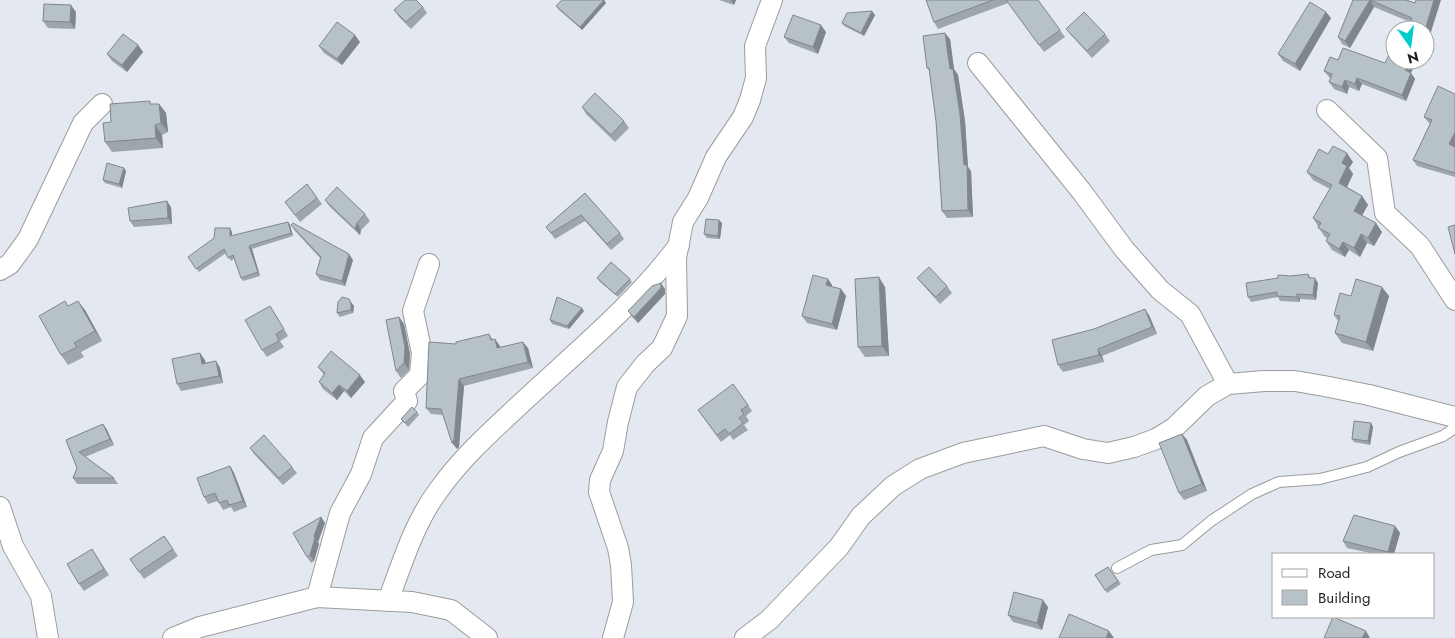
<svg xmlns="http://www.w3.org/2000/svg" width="1455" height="638" font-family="Jost,sans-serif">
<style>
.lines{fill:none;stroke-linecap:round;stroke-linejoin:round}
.lane-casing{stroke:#9c9c9c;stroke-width:12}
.street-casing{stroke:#9c9c9c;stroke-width:22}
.lane{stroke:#fff;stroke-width:10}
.street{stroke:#fff;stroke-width:20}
.wall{fill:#9da6ac}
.shaded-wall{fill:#80878c}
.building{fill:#b7c1c8;stroke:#80878c}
</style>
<rect width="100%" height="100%" fill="#e4e8f0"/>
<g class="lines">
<g class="lane-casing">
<path id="lane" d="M 1117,568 L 1151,550 L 1182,545 L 1211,521 L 1252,494 L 1279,482 L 1320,479 L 1367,467 L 1399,452 L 1443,436 L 1455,428"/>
</g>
<g class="street-casing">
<g id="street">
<path d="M 978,63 L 1082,192 L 1124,249 L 1160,290 L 1190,314 L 1228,384"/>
<path d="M 1327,110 L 1377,158 L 1385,213 L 1420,246 L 1455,300"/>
<path d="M 0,270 L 10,264 L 28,239 L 83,123 L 102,104"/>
<path d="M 0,507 L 13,546 L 41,596 L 48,638"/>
<path d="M 317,597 L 340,513 L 361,474 L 373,438 L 407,401 L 404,391 L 420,375 L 422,353 L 413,311 L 429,264"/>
<path d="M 388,601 C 402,564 414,523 438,491 C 459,461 486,436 513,411 C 570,357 632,308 679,245"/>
<path d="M 173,638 L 200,627 L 317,597 L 412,602 L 451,610 L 487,638"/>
<path d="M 613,638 L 623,602 L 621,565 L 618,548 L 599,492 L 600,480 L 613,451 L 618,422 L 627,387 L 645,364 L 662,348 L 677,316 L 676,258 L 683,222 L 698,198 L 716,157 L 743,117 L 750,100 L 756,78 L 755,46 L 772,0"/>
<path d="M 745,638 L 769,620 L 839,547 L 861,516 L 893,486 L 920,469 L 963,453 L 1044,436 L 1083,449 L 1108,453 L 1134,447 L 1156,439 L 1174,428 L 1207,396 L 1228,384 L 1264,381 L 1295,381 L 1324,386 L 1369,395 L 1455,417"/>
</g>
</g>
<use href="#lane" class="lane"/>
<use href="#street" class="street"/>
</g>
<g class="wall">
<path d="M 604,0 L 606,3 L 582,30 L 558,9 L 556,6 Z"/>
<path d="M 719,0 L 736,0 L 734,5 Z"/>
<path d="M 926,0 L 1038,0 L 1065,37 L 1044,52 L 1008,3 L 938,29 L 934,22 Z"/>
<path d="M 1353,0 L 1406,0 L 1434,40 L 1429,54 L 1425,53 L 1425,30 L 1410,22 L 1374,7 L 1350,48 L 1342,44 L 1338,37 Z"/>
<path d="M 423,7 L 427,13 L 411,29 L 399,17 L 394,10 Z"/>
<path d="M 76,12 L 75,29 L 48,28 L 43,21 Z"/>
<path d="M 875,15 L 864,36 L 844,26 L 842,23 Z"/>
<path d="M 1331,18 L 1300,71 L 1283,61 L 1278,54 Z"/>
<path d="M 1066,29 L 1105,34 L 1110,41 L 1092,58 L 1071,35 Z"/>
<path d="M 826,32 L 818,54 L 789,43 L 784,37 Z"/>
<path d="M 950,39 L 954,69 L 958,75 L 965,121 L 968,167 L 971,171 L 973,217 L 947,218 L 942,211 L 936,121 L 930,72 L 927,68 Z"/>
<path d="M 360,42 L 342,65 L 324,53 L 319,46 Z"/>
<path d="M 138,45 L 143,52 L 127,72 L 112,61 L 107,54 Z"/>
<path d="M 1338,60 L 1385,63 L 1411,73 L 1415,79 L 1406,101 L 1362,84 L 1359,91 L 1349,87 L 1347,94 L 1334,89 L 1329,82 L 1331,78 L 1329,77 L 1324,71 Z"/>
<path d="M 1455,94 L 1455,177 L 1417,166 L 1413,160 L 1430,123 L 1429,123 L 1424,117 Z"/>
<path d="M 152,104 L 159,104 L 166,113 L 168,132 L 162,135 L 163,148 L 112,152 L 105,142 L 111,122 Z"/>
<path d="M 582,107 L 624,121 L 629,128 L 615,142 L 586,114 Z"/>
<path d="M 1328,154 L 1353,162 L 1349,168 L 1353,174 L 1347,187 L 1362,196 L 1368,205 L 1362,215 L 1382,232 L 1374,246 L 1367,243 L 1360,257 L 1349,250 L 1345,257 L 1332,250 L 1326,241 L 1327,238 L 1324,236 L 1313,218 L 1330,189 L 1313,180 L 1307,172 Z"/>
<path d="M 126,171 L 122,188 L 105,183 L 103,180 Z"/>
<path d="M 307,184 L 322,204 L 300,222 L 285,202 Z"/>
<path d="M 585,193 L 620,233 L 624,239 L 611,250 L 585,221 L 555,239 L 546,227 Z"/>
<path d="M 325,200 L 365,214 L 370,221 L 361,230 L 360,235 L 330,207 Z"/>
<path d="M 171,207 L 172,224 L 134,227 L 130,221 Z"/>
<path d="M 719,220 L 722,223 L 720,239 L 707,238 L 704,234 Z"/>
<path d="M 288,222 L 290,225 L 293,236 L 252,249 L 260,276 L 243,281 L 241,278 L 234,259 L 231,261 L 226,253 L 199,272 L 188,257 L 232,232 L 232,236 Z"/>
<path d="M 291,225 L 353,260 L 345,286 L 320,280 L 316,274 L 320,258 L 295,231 Z"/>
<path d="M 1308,274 L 1311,278 L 1318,283 L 1316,300 L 1300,299 L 1300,302 L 1280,301 L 1278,297 L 1251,302 L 1248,297 L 1291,276 Z"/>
<path d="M 597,278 L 630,279 L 632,282 L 618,297 L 600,282 Z"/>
<path d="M 917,278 L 947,286 L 952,293 L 940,304 L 922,284 Z"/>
<path d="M 828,279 L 832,285 L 832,287 L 841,289 L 846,296 L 837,330 L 807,323 L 802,316 Z"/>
<path d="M 885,287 L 889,356 L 865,357 L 858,347 Z"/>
<path d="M 665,289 L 665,294 L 638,323 L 632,317 L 628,311 Z"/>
<path d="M 1351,296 L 1389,296 L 1373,351 L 1342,343 L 1335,333 L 1338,321 L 1334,315 Z"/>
<path d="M 349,299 L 354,306 L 353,313 L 340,317 L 337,313 Z"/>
<path d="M 69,306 L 85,310 L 102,341 L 81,352 L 84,357 L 68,365 L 61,355 Z"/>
<path d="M 270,306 L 288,336 L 280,341 L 284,347 L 267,357 L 262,350 Z"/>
<path d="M 584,311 L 569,329 L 552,324 L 550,320 Z"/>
<path d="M 1149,315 L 1157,334 L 1102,356 L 1104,362 L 1063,372 L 1058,365 Z"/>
<path d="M 399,317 L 404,324 L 410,354 L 409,370 L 401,378 L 396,371 Z"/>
<path d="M 489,334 L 493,340 L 495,339 L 500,347 L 528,348 L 533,368 L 464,386 L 459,447 L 457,449 L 443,415 L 431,414 L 426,408 L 456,344 Z"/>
<path d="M 205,360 L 205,363 L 216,361 L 220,368 L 223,383 L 181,391 L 177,384 Z"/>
<path d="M 318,367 L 365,382 L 351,398 L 344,391 L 337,400 L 323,389 L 319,382 L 324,375 Z"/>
<path d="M 748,405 L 752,411 L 746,416 L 749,421 L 744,425 L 748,430 L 733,440 L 730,435 L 721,442 L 698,410 Z"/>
<path d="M 417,412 L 419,415 L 408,427 L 401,419 Z"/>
<path d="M 1371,423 L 1373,427 L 1370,445 L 1354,442 L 1352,439 Z"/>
<path d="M 103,424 L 107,430 L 114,445 L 85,457 L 114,478 L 118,484 L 77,484 L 73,478 L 77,468 L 66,440 Z"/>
<path d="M 1182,434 L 1187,440 L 1207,491 L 1184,500 L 1179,493 Z"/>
<path d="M 250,448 L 292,467 L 297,473 L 283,485 L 254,454 Z"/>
<path d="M 230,466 L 234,473 L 247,507 L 234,512 L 231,507 L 223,510 L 218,501 L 208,504 L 204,497 Z"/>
<path d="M 321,517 L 325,523 L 318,542 L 319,544 L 314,561 L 311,563 L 307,557 Z"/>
<path d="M 1395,526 L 1400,533 L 1394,554 L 1375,554 L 1347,548 L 1343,541 Z"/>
<path d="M 164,536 L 178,556 L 144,579 L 130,559 Z"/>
<path d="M 92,549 L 109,575 L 84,591 L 79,584 Z"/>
<path d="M 1108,567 L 1121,584 L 1107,593 L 1095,575 Z"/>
<path d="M 1048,607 L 1042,630 L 1013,622 L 1008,615 Z"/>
</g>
<g class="shaded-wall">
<path d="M 604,0 L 606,3 L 582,30 L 580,27 Z"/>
<path d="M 731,0 L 736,0 L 734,5 Z"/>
<path d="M 1370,0 L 1374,7 L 1350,48 L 1345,41 Z"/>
<path d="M 1434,0 L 1441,0 L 1430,35 L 1434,40 L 1429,54 L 1425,48 L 1425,30 Z"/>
<path d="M 71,5 L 76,12 L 75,29 L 70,22 Z"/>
<path d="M 872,11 L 875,15 L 864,36 L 861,33 Z"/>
<path d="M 1326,12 L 1331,18 L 1300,71 L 1295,64 Z"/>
<path d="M 821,25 L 826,32 L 818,54 L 813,47 Z"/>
<path d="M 945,33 L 950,39 L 954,69 L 958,75 L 965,121 L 968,167 L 971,171 L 973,217 L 968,210 L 964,165 L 950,69 Z"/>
<path d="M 355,35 L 360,42 L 342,65 L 337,59 Z"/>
<path d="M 138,45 L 143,52 L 127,72 L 122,65 Z"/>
<path d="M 1410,60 L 1417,60 L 1411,73 L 1415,79 L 1406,101 L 1402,95 L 1405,70 Z"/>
<path d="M 1357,78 L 1362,84 L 1359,91 L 1355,84 Z"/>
<path d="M 1345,80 L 1349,87 L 1347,94 L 1342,87 Z"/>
<path d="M 159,104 L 166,113 L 168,132 L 161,123 Z"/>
<path d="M 155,125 L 162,135 L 163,148 L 156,138 Z"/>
<path d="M 1455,132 L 1455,147 L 1449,144 Z"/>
<path d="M 1347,153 L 1353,162 L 1349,168 L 1353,174 L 1345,191 L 1339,183 L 1342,163 Z"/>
<path d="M 124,168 L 126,171 L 122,188 L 119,184 Z"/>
<path d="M 1362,196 L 1368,205 L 1360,219 L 1354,211 Z"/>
<path d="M 167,201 L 171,207 L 172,224 L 168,218 Z"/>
<path d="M 719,220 L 722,223 L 720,239 L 718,236 Z"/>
<path d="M 288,222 L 290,225 L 293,236 L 291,233 Z"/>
<path d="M 357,223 L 361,230 L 360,235 L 355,229 Z"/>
<path d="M 1376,223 L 1382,232 L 1374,246 L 1368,238 Z"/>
<path d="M 230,228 L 232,232 L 232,240 L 230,236 Z"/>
<path d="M 1361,234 L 1367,243 L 1360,257 L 1354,248 Z"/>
<path d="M 1343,242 L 1349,250 L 1345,257 L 1339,249 Z"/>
<path d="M 249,246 L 252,249 L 260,276 L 258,272 Z"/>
<path d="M 349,254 L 353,260 L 345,286 L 342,281 Z"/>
<path d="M 879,277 L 885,287 L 889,356 L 882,346 Z"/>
<path d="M 1315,278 L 1318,283 L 1316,300 L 1313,295 Z"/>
<path d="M 828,279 L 832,285 L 830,292 L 826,285 Z"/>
<path d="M 661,283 L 665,289 L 665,294 L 638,323 L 634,317 Z"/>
<path d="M 1382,287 L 1389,296 L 1373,351 L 1366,342 Z"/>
<path d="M 841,289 L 846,296 L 837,330 L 832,324 Z"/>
<path d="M 1297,294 L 1300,299 L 1300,302 L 1297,297 Z"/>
<path d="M 78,301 L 85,310 L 102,341 L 95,331 Z"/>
<path d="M 351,303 L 354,306 L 353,313 L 351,310 Z"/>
<path d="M 582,308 L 584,311 L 569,329 L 567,326 Z"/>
<path d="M 1145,309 L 1149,315 L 1157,334 L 1152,327 Z"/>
<path d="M 399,317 L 404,324 L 410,354 L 409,370 L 404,363 Z"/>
<path d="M 495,339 L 500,346 L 502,355 L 497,348 Z"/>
<path d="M 523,342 L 528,348 L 533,368 L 528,362 Z"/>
<path d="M 1098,349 L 1102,356 L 1104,362 L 1099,355 Z"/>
<path d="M 200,353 L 205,360 L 207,370 L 202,364 Z"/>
<path d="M 216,361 L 220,368 L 223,383 L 219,376 Z"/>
<path d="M 360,375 L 365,382 L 351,398 L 347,391 Z"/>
<path d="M 459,379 L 464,386 L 459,447 L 457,449 L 452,443 Z"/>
<path d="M 339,385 L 344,391 L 337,400 L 332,393 Z"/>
<path d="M 1371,423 L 1373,427 L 1370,445 L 1368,441 Z"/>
<path d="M 103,424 L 107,430 L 114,445 L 110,439 Z"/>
<path d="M 1182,434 L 1187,440 L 1207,491 L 1202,484 Z"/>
<path d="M 230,466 L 234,473 L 247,507 L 243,501 Z"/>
<path d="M 321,517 L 325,523 L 318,542 L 314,536 Z"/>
<path d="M 1395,526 L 1400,533 L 1394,554 L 1390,554 L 1388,552 Z"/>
<path d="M 315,538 L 319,544 L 314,561 L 310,555 Z"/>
<path d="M 1043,600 L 1048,607 L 1042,630 L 1037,623 Z"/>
<path d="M 1109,631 L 1114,638 L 1106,638 Z"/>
<path d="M 1366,631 L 1370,638 L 1362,638 Z"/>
</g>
<g class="building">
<path d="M 405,0 L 416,0 L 423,7 L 406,22 L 394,10 Z"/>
<path d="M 562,0 L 604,0 L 580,27 L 556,6 Z"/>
<path d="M 926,0 L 993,0 L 934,22 Z"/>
<path d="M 1006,0 L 1038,0 L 1060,30 L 1039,45 Z"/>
<path d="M 1353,0 L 1406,0 L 1415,3 L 1416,0 L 1434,0 L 1425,30 L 1408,30 L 1412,18 L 1370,0 L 1345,41 L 1338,37 Z"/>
<path d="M 1310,2 L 1326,12 L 1295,64 L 1278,54 Z"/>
<path d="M 44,4 L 71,5 L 70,22 L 43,21 Z"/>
<path d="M 872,11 L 861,33 L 842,23 L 847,13 Z"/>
<path d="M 1084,12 L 1105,34 L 1087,51 L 1066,29 Z"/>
<path d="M 793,15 L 821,25 L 813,47 L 784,37 Z"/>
<path d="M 337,22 L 355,35 L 337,59 L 319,46 Z"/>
<path d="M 945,33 L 950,69 L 953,69 L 960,114 L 964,165 L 967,165 L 968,210 L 942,211 L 936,121 L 929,68 L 927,68 L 923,36 Z"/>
<path d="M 1425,33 L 1429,34 L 1425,48 Z"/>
<path d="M 123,34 L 138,45 L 122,65 L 107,54 Z"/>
<path d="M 1395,42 L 1395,60 L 1410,60 L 1405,70 L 1411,73 L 1402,95 L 1357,78 L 1355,84 L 1345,80 L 1342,87 L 1329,82 L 1332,74 L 1324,71 L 1330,57 L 1338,60 L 1343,48 L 1385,63 Z"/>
<path d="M 1438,86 L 1455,94 L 1455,132 L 1449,144 L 1455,147 L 1455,173 L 1413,160 L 1432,120 L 1424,117 Z"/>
<path d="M 595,93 L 624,121 L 611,135 L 582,107 Z"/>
<path d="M 150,101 L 150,104 L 159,104 L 161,123 L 155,125 L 156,138 L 105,142 L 103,123 L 111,122 L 110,104 Z"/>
<path d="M 1333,146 L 1347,153 L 1342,163 L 1347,166 L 1339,183 L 1362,196 L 1354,211 L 1376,223 L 1368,238 L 1361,234 L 1354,248 L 1343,242 L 1339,249 L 1326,241 L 1330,234 L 1318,228 L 1321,223 L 1313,218 L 1332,185 L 1307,172 L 1319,149 L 1328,154 Z"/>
<path d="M 107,163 L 124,168 L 119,184 L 103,180 Z"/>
<path d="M 307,184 L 317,198 L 295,215 L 285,202 Z"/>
<path d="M 337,187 L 365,214 L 357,223 L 355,229 L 325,200 Z"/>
<path d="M 585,193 L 620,233 L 607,244 L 581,215 L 551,233 L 546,227 Z"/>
<path d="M 167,201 L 168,218 L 130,221 L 128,208 Z"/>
<path d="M 706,219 L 719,220 L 718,236 L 704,234 Z"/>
<path d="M 288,222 L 291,233 L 249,246 L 258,272 L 241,278 L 233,255 L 228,258 L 224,249 L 196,269 L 188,257 L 214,238 L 215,228 L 230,228 L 230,236 Z"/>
<path d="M 293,223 L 349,254 L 342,281 L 316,274 L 321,257 L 291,225 Z"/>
<path d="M 1455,225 L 1455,254 L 1448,227 Z"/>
<path d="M 611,262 L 630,279 L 615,294 L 597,278 Z"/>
<path d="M 929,267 L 947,286 L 936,297 L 917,278 Z"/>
<path d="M 1308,274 L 1309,278 L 1315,278 L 1313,295 L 1297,294 L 1297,297 L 1277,296 L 1277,292 L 1248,297 L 1246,283 L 1278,278 L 1278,275 L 1291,276 Z"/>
<path d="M 813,275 L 828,279 L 826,285 L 841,289 L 832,324 L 802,316 Z"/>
<path d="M 879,277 L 882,346 L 858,347 L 855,279 Z"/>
<path d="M 1356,279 L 1382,287 L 1366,342 L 1335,333 L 1340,316 L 1334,315 L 1340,293 L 1351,296 Z"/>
<path d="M 661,283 L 661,288 L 634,317 L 628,311 L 652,286 Z"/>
<path d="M 342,297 L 349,299 L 351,303 L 351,310 L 337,313 L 338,302 Z"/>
<path d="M 557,297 L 582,308 L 567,326 L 550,320 Z"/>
<path d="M 65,301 L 68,306 L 78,301 L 95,331 L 74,343 L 77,347 L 61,355 L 39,316 Z"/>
<path d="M 270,306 L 284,329 L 276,334 L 279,341 L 262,350 L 245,320 Z"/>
<path d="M 1145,309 L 1152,327 L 1098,349 L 1099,355 L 1058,365 L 1052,340 L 1094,329 Z"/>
<path d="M 399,317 L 405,347 L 404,363 L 396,371 L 386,320 Z"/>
<path d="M 489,334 L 491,340 L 495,339 L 497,348 L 523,342 L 528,362 L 459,379 L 454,440 L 452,443 L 441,409 L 426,408 L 429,342 L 456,344 L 456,342 Z"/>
<path d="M 331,351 L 360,375 L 347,391 L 339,385 L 332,393 L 319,382 L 325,373 L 318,367 Z"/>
<path d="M 200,353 L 202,364 L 216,361 L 219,376 L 177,384 L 172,359 Z"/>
<path d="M 733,384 L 748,405 L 741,410 L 744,414 L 739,418 L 743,423 L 729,434 L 725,429 L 717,435 L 698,410 Z"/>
<path d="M 412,407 L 417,412 L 405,423 L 401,419 Z"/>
<path d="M 1354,421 L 1371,423 L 1368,441 L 1352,439 Z"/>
<path d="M 103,424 L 110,439 L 79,452 L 114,478 L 73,478 L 77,468 L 66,440 Z"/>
<path d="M 1182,434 L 1202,484 L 1179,493 L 1159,443 Z"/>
<path d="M 264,435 L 292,467 L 279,478 L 250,448 Z"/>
<path d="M 230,466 L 243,501 L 229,505 L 227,500 L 219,503 L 215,493 L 204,497 L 197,478 Z"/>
<path d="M 1354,515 L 1395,526 L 1388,552 L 1343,541 Z"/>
<path d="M 321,517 L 314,536 L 315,538 L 310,555 L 307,557 L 293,533 Z"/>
<path d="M 164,536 L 173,549 L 139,572 L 130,559 Z"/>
<path d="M 92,549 L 104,569 L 79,584 L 67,564 Z"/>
<path d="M 1108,567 L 1118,581 L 1105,590 L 1095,575 Z"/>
<path d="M 1014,592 L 1043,600 L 1037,623 L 1008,615 Z"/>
<path d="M 1069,614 L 1109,631 L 1106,638 L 1059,638 Z"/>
<path d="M 1333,617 L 1366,631 L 1362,638 L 1324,638 Z"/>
</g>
<rect x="1272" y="553" width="162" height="65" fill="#ffffff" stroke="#a5a5a5"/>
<rect x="1282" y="569" width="25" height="8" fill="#ffffff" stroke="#a5a5a5"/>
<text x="1318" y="578" font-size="15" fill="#1f1f1f">Road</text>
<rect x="1282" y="590" width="25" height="15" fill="#b7c1c8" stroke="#a5a5a5"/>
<text x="1318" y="603" font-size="15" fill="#1f1f1f">Building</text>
<g transform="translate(1410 45) rotate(166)"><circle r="24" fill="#ffffff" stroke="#a5a5a5"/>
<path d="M0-4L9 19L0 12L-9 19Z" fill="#00cdcc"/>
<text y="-8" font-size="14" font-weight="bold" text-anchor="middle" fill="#1f1f1f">N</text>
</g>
</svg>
